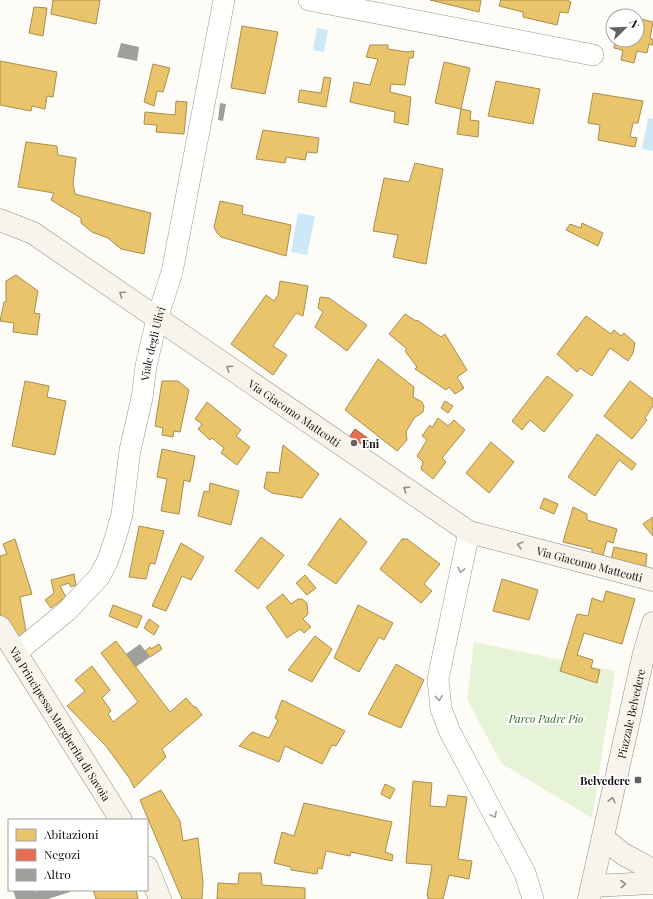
<svg xmlns="http://www.w3.org/2000/svg" width="653" height="899" font-family="'Playfair Display',serif">
<style>
.green{fill:#e7f3d7}
.water{fill:#cde8f7}
.homes{fill:#e9c46a;stroke:#a88e4f}
.shops{fill:#e76f51;stroke:#a7533e}
.building{fill:#a19f9c}
.lines{fill:none;stroke-linecap:round;stroke-linejoin:round}
.street-casing{stroke:#979795;stroke-width:22}
.secondary-casing{stroke:#8e8d8b;stroke-width:23}
.street{stroke:#fffffe;stroke-width:21}
.secondary{stroke:#f6f4eb;stroke-width:22}
.oneway{stroke:#8f8e89}
.oneway2{stroke:#a0a09f}
.poi-dot{fill:#646362;stroke:#fff;stroke-width:1.5}
.labels{text-anchor:middle;dominant-baseline:central;stroke-width:4;stroke-linejoin:round;paint-order:stroke}
.street-label{font-size:11px;fill:#111;stroke:#fff}
.poi-label{font-size:11px;font-weight:bold;fill:#111;stroke:#fff;text-anchor:start}
.park-label{font-size:11px;font-style:italic;fill:#2f6b1f;stroke:#fff}
</style>
<rect width="100%" height="100%" fill="#fdfcf7"/>
<path class="green" d="M 474,642 L 615,671 L 592,818 L 501,763 L 467,699 Z"/>
<g class="water">
<path d="M 317,28 L 328,30 L 324,52 L 313,50 Z"/>
<path d="M 648,118 L 653,119 L 653,151 L 642,149 Z"/>
<path d="M 298,213 L 315,216 L 307,255 L 291,252 Z"/>
</g>
<g class="homes">
<path d="M 53,0 L 100,0 L 96,24 L 51,14 Z"/>
<path d="M 430,0 L 481,0 L 479,12 Z"/>
<path d="M 501,0 L 567,0 L 571,2 L 568,13 L 560,12 L 557,25 L 523,17 L 523,12 L 499,6 Z"/>
<path d="M 34,7 L 47,8 L 43,36 L 29,33 Z"/>
<path d="M 637,18 L 653,22 L 650,39 L 653,39 L 653,45 L 649,44 L 647,53 L 637,51 L 634,63 L 621,60 L 623,50 L 614,48 L 615,40 L 637,40 Z"/>
<path d="M 242,26 L 278,32 L 265,94 L 231,88 Z"/>
<path d="M 370,45 L 388,45 L 388,49 L 407,52 L 414,51 L 413,58 L 409,58 L 405,85 L 391,84 L 390,92 L 411,97 L 408,125 L 394,122 L 395,112 L 350,102 L 354,82 L 370,85 L 378,59 L 366,57 Z"/>
<path d="M 0,61 L 57,72 L 53,97 L 47,96 L 45,109 L 32,106 L 31,111 L 0,105 Z"/>
<path d="M 444,62 L 470,68 L 461,109 L 435,103 Z"/>
<path d="M 153,64 L 170,68 L 163,92 L 157,91 L 154,106 L 144,102 Z"/>
<path d="M 324,77 L 331,78 L 326,107 L 298,102 L 300,90 L 321,93 Z"/>
<path d="M 496,81 L 540,89 L 533,124 L 488,116 Z"/>
<path d="M 593,93 L 643,101 L 638,123 L 633,123 L 630,137 L 637,138 L 635,147 L 598,140 L 600,125 L 588,123 Z"/>
<path d="M 176,101 L 187,102 L 184,134 L 156,132 L 157,125 L 144,124 L 145,112 L 175,115 Z"/>
<path d="M 461,109 L 471,111 L 470,120 L 479,121 L 478,137 L 457,134 Z"/>
<path d="M 263,130 L 319,138 L 317,153 L 307,152 L 305,160 L 286,157 L 285,163 L 256,159 Z"/>
<path d="M 26,142 L 57,146 L 58,155 L 76,158 L 73,184 L 75,194 L 151,213 L 144,254 L 121,249 L 108,238 L 92,232 L 81,223 L 81,218 L 51,200 L 54,193 L 18,187 Z"/>
<path d="M 415,163 L 443,169 L 426,264 L 393,257 L 398,235 L 373,231 L 384,178 L 409,182 Z"/>
<path d="M 220,201 L 243,206 L 242,214 L 291,225 L 286,256 L 221,237 L 217,233 L 214,227 Z"/>
<path d="M 582,223 L 603,233 L 598,246 L 566,230 L 570,224 L 581,228 Z"/>
<path d="M 16,275 L 38,291 L 34,313 L 40,314 L 37,335 L 13,332 L 14,323 L 0,321 L 4,302 L 6,302 L 6,281 Z"/>
<path d="M 280,281 L 308,286 L 303,316 L 296,313 L 273,346 L 287,355 L 273,375 L 231,344 L 266,295 L 274,301 L 278,295 Z"/>
<path d="M 320,297 L 329,298 L 367,325 L 347,351 L 315,327 L 323,312 L 318,308 Z"/>
<path d="M 405,314 L 416,321 L 417,320 L 441,337 L 445,334 L 467,370 L 457,377 L 464,388 L 455,394 L 449,387 L 446,390 L 415,369 L 417,367 L 405,351 L 407,349 L 389,334 Z"/>
<path d="M 586,316 L 611,334 L 614,330 L 621,336 L 624,333 L 635,343 L 633,353 L 628,361 L 610,348 L 592,376 L 580,368 L 577,372 L 557,354 Z"/>
<path d="M 378,359 L 414,387 L 413,397 L 422,402 L 424,407 L 423,412 L 414,418 L 406,432 L 407,440 L 397,451 L 345,410 Z"/>
<path d="M 547,376 L 573,395 L 544,432 L 530,420 L 522,430 L 512,421 Z"/>
<path d="M 25,381 L 49,386 L 47,397 L 66,401 L 55,455 L 12,446 Z"/>
<path d="M 162,381 L 178,381 L 189,390 L 180,432 L 174,431 L 173,437 L 162,435 L 163,428 L 155,426 Z"/>
<path d="M 630,381 L 653,399 L 653,406 L 645,418 L 647,420 L 632,439 L 604,416 Z"/>
<path d="M 445,401 L 453,406 L 448,413 L 441,408 Z"/>
<path d="M 207,402 L 241,430 L 236,436 L 250,447 L 237,465 L 221,453 L 224,448 L 212,438 L 210,440 L 198,429 L 202,424 L 195,419 Z"/>
<path d="M 438,418 L 448,426 L 454,420 L 465,430 L 442,458 L 446,462 L 433,479 L 421,469 L 423,462 L 417,456 L 427,440 L 422,436 L 430,425 L 432,428 Z"/>
<path d="M 597,434 L 636,464 L 632,470 L 619,460 L 595,496 L 568,477 Z"/>
<path d="M 491,442 L 514,462 L 489,493 L 466,473 Z"/>
<path d="M 283,445 L 319,474 L 302,498 L 272,493 L 264,488 L 267,472 L 279,473 Z"/>
<path d="M 162,449 L 195,456 L 190,482 L 184,480 L 179,514 L 161,511 L 167,479 L 157,477 Z"/>
<path d="M 210,483 L 239,491 L 231,525 L 198,516 L 204,491 L 209,492 Z"/>
<path d="M 544,498 L 558,504 L 554,514 L 540,508 Z"/>
<path d="M 573,507 L 587,514 L 587,520 L 617,529 L 613,543 L 607,541 L 603,555 L 592,553 L 592,549 L 563,542 Z"/>
<path d="M 653,517 L 653,536 L 643,524 Z"/>
<path d="M 340,518 L 367,542 L 336,584 L 308,565 Z"/>
<path d="M 139,526 L 164,531 L 155,564 L 150,563 L 146,579 L 129,577 Z"/>
<path d="M 261,537 L 284,555 L 258,589 L 235,571 Z"/>
<path d="M 15,539 L 32,594 L 20,597 L 26,632 L 14,640 L 0,616 L 0,556 L 7,554 L 3,544 Z"/>
<path d="M 402,539 L 407,539 L 440,564 L 424,584 L 432,591 L 421,603 L 380,569 Z"/>
<path d="M 181,543 L 204,557 L 191,580 L 182,576 L 166,611 L 152,606 Z"/>
<path d="M 614,547 L 647,554 L 645,573 L 610,564 Z"/>
<path d="M 74,574 L 76,585 L 71,587 L 69,583 L 60,586 L 66,597 L 51,608 L 45,600 L 54,593 L 51,580 Z"/>
<path d="M 305,575 L 316,588 L 307,595 L 296,583 Z"/>
<path d="M 502,579 L 538,590 L 529,620 L 493,611 Z"/>
<path d="M 606,591 L 635,599 L 622,644 L 584,633 L 577,655 L 593,660 L 591,668 L 600,670 L 597,683 L 560,671 L 577,614 L 588,616 L 592,598 L 603,602 Z"/>
<path d="M 283,594 L 291,604 L 298,599 L 302,599 L 307,603 L 308,614 L 303,619 L 311,627 L 304,633 L 300,629 L 287,638 L 266,607 Z"/>
<path d="M 113,605 L 142,616 L 137,628 L 109,616 Z"/>
<path d="M 358,605 L 393,623 L 384,640 L 379,637 L 359,672 L 334,658 Z"/>
<path d="M 149,619 L 159,626 L 154,635 L 144,628 Z"/>
<path d="M 315,636 L 332,649 L 312,682 L 288,670 Z"/>
<path d="M 116,641 L 170,712 L 186,698 L 194,707 L 196,707 L 202,715 L 162,749 L 166,757 L 134,788 L 130,779 L 106,746 L 67,706 L 85,691 L 75,680 L 92,666 L 110,690 L 102,698 L 111,711 L 108,714 L 113,722 L 138,702 L 101,653 Z"/>
<path d="M 159,644 L 162,649 L 150,657 L 145,651 L 150,647 L 151,649 Z"/>
<path d="M 396,664 L 424,680 L 401,728 L 368,714 Z"/>
<path d="M 282,700 L 345,731 L 336,746 L 332,745 L 322,764 L 285,746 L 279,762 L 239,746 L 252,732 L 269,738 L 278,720 L 275,718 Z"/>
<path d="M 413,781 L 432,783 L 430,806 L 446,807 L 448,795 L 467,797 L 458,859 L 472,861 L 469,879 L 449,875 L 443,899 L 428,899 L 428,896 L 427,896 L 432,865 L 406,863 Z"/>
<path d="M 385,784 L 395,789 L 390,799 L 381,794 Z"/>
<path d="M 161,790 L 180,821 L 183,841 L 198,838 L 203,882 L 202,899 L 182,899 L 140,800 Z"/>
<path d="M 304,803 L 392,822 L 385,852 L 393,855 L 392,861 L 351,852 L 350,856 L 326,851 L 322,869 L 318,868 L 317,874 L 291,870 L 291,867 L 274,863 L 282,832 L 294,836 Z"/>
<path d="M 239,873 L 261,873 L 262,885 L 305,888 L 305,899 L 217,899 L 218,883 L 238,884 Z"/>
<path d="M 93,890 L 136,890 L 138,899 L 96,899 Z"/>
</g>
<path class="shops" d="M 355,429 L 373,442 L 362,455 L 345,443 Z"/>
<g class="building">
<path d="M 121,43 L 139,47 L 137,61 L 117,57 Z"/>
<path d="M 220,103 L 226,104 L 223,121 L 218,120 Z"/>
<path d="M 140,644 L 150,657 L 136,667 L 126,654 Z"/>
<path d="M 13,890 L 34,890 L 35,892 L 40,890 L 70,890 L 70,892 L 48,899 L 16,899 Z"/>
</g>
<g class="lines">
<g class="street-casing">
<g id="street">
<path d="M 309,0 L 593,55"/>
<path d="M 469,532 L 438,679 L 441,709 L 450,732 L 525,873 L 533,899"/>
<path id="s1" d="M 17,652 L 67,611 L 99,577 L 108,560 L 116,536 L 122,514 L 130,450 L 142,398 L 146,366 L 157,319 L 172,272 L 224,0"/>
</g>
</g>
<g class="secondary-casing">
<g id="secondary">
<path id="s2" d="M 0,220 L 33,233 L 469,532 L 653,580"/>
<path id="s3" d="M 0,627 L 121,820"/>
<path d="M 603,838 L 623,854 L 653,870"/>
<path d="M 147,867 L 160,899"/>
<path d="M 592,886 L 653,883"/>
<path id="s4" d="M 589,899 L 644,653 L 653,623"/>
</g>
</g>
<use href="#street" class="street"/>
<use href="#secondary" class="secondary"/>
</g>
<defs><path id="oneway-chevron" d="M-2-3.5L2.5 0L-2 3.5" fill="none" stroke-width="1.6" stroke-linecap="round" stroke-linejoin="round"/></defs>
<g class="oneway">
<use href="#oneway-chevron" transform="translate(122 294) rotate(-145)"/>
<use href="#oneway-chevron" transform="translate(229 368) rotate(-146)"/>
<use href="#oneway-chevron" transform="translate(406 489) rotate(-146)"/>
<use href="#oneway-chevron" transform="translate(520 545) rotate(-165)"/>
<use href="#oneway-chevron" transform="translate(612 800) rotate(-77)"/>
<use href="#oneway-chevron" transform="translate(623 884) rotate(-4)"/>
</g>
<g class="oneway2">
<use href="#oneway-chevron" transform="translate(461 570) rotate(102)"/>
<use href="#oneway-chevron" transform="translate(439 698) rotate(84)"/>
<use href="#oneway-chevron" transform="translate(494 815) rotate(62)"/>
</g>
<g class="poi-dot">
<circle cx="354" cy="443" r="4"/>
<rect x="634" y="776" width="8" height="8" rx="2"/>
</g>
<g class="labels">
<g class="street-label">
<text stroke="none"><textPath href="#s1" startOffset="352">Viale degli Ulivi</textPath></text>
<text stroke="none"><textPath href="#s2" startOffset="353">Via Giacomo Matteotti</textPath></text>
<text stroke="none"><textPath href="#s2" startOffset="689">Via Giacomo Matteotti</textPath></text>
<text stroke="none"><textPath href="#s4" startOffset="190">Piazzale Belvedere</textPath></text>
<text stroke="none"><textPath href="#s3" startOffset="114">Via Principessa Margherita di Savoia</textPath></text>
</g>
<g class="poi-label">
<text x="362" y="443">Eni</text>
<text x="630" y="780" text-anchor="end">Belvedere</text>
</g>
<g class="park-label">
<text x="546" y="718">Parco Padre Pio</text>
</g>
</g>
<rect x="8" y="819" width="140" height="72" fill="#ffffff" stroke="#a0a0a0"/>
<rect x="16" y="829" width="20" height="12" fill="#e9c46a" stroke="#a0a0a0"/>
<text x="44" y="839" font-size="12" fill="#111111">Abitazioni</text>
<rect x="16" y="849" width="20" height="12" fill="#e76f51" stroke="#a0a0a0"/>
<text x="44" y="859" font-size="12" fill="#111111">Negozi</text>
<rect x="16" y="869" width="20" height="12" fill="#a19f9c" stroke="#a0a0a0"/>
<text x="44" y="879" font-size="12" fill="#111111">Altro</text>
<g transform="translate(625 28) rotate(67)"><circle r="19" fill="#ffffff" stroke="#a0a0a0"/>
<path d="M0-3L7 15L0 10L-7 15Z" fill="#646362"/>
<text y="-6" font-size="11" font-weight="bold" text-anchor="middle" fill="#111111">N</text>
</g>
</svg>
